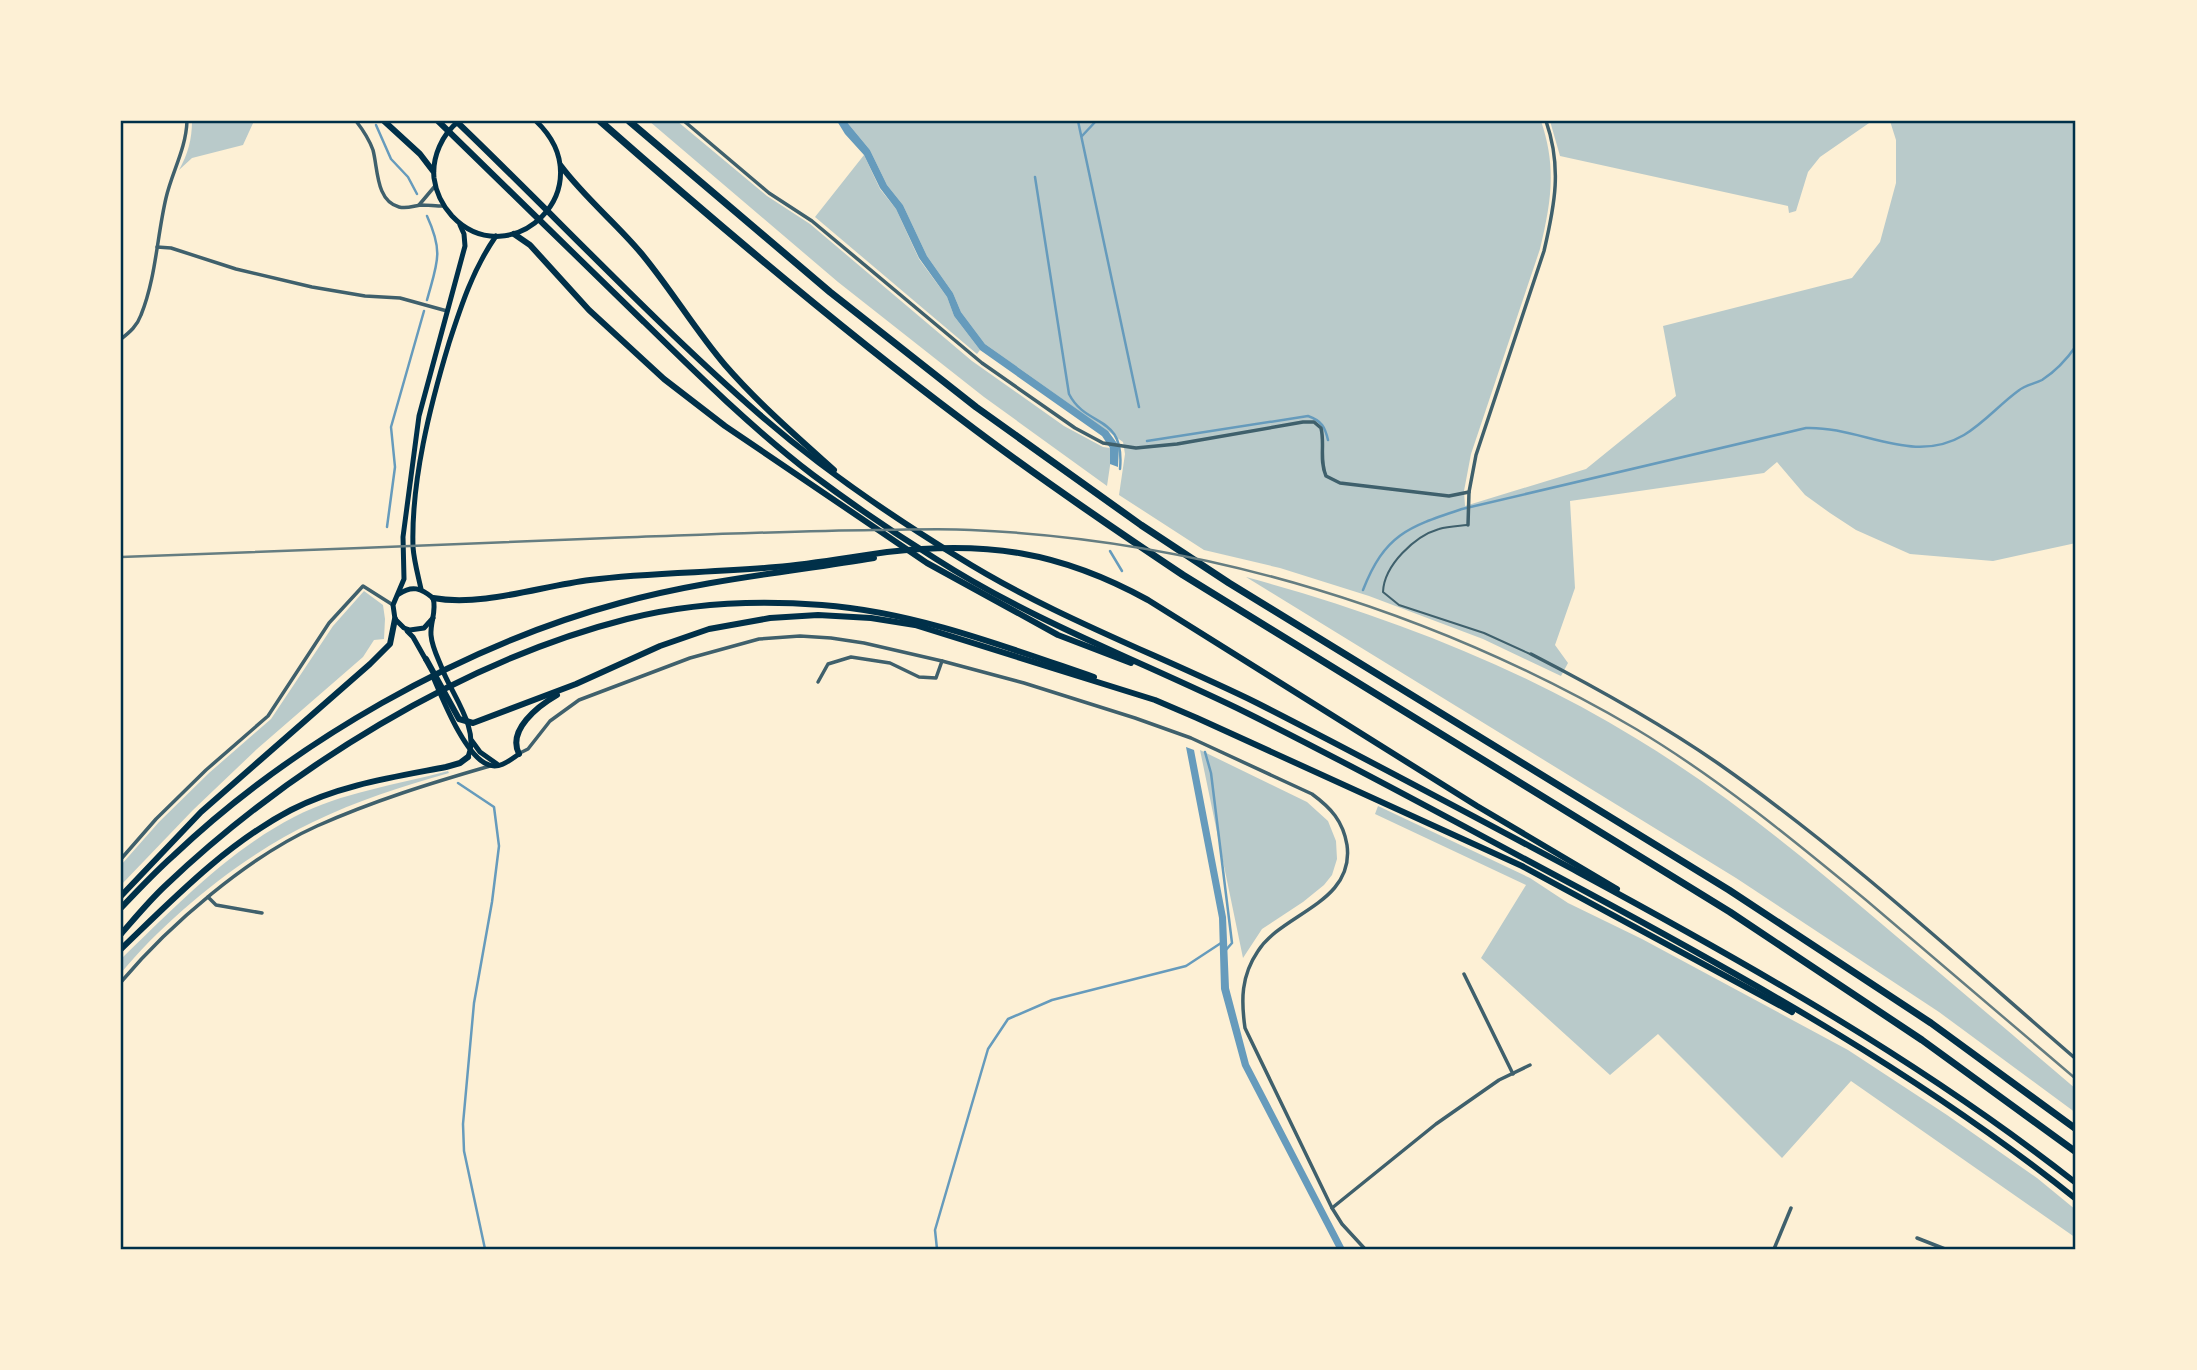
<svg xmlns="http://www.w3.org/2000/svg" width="2197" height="1370" font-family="'Fira Sans Condensed',sans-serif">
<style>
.green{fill:#b9caca}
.water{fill:#669bbc}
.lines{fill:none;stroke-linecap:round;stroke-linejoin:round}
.stream{stroke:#669bbc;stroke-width:2.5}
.service{stroke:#3f606c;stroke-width:2}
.minor{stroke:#3f606c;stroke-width:3.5}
.secondary{stroke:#003049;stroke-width:5}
.trunk{stroke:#003049;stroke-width:6}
.motorway{stroke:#003049;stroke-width:7}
.rail{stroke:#657d81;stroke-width:2.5}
.neatline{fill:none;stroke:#003049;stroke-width:2.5}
</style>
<rect width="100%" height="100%" fill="#fdf0d5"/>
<g class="green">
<path d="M 192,121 L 254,121 L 243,145 L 192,158 L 179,170 C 188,154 192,139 192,121 Z"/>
<path d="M 649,121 L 677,121 L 767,196 L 810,224 L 972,361 L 1064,426 L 1103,447 L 1110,448 L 1111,459 L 1107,486 L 984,397 L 838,282 Z"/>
<path d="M 846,121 L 1541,121 C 1557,168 1551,202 1540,249 L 1471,454 L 1464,491 L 1465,506 L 1586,469 L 1676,396 L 1663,326 L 1852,278 L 1880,242 L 1896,183 L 1896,140 L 1890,121 L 2076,121 L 2076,543 L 1993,561 L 1910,554 L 1856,530 L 1830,513 L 1805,495 L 1777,462 L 1764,473 L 1570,501 L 1575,588 L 1555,645 L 1568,663 L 1561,676 L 1483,639 L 1369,596 L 1280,568 L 1204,550 L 1119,495 L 1125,454 L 1123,442 L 985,344 L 961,312 L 953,293 L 927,256 L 903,205 L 887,185 L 870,150 Z"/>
<path d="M 1550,121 L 1872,121 L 1820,157 L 1808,172 L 1796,211 L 1789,213 L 1788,206 L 1560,156 Z"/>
<path d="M 864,155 L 880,189 L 896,209 L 919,259 L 947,297 L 954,316 L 980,350 L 977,354 L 815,217 Z"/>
<path d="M 1246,577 C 1383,614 1516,665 1637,739 C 1721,790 1796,851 1870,914 C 1939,972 2008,1031 2076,1089 L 2076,1113 L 1939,1012 L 1736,878 Z"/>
<path d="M 364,591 L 383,605 L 385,619 L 384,639 L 374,640 L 363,657 L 257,749 L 193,810 L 121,885 L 121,865 L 159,822 L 209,773 L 271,719 L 333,626 Z"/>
<path d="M 1200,750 L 1307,802 L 1328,821 L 1336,841 L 1337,859 L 1332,875 L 1324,885 L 1303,902 L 1262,929 L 1243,958 Z"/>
<path d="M 448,771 L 449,773 C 403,786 356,801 313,822 C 245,854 169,915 121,973 L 121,959 C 174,908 228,851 294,817 C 342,792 397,785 448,771 Z"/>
<path d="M 1378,806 L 1530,878 L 1568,903 L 1642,939 L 1848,1050 L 1947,1115 L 2037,1178 L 2076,1210 L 2076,1238 L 1851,1081 L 1782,1158 L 1658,1034 L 1610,1075 L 1481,958 L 1526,885 L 1375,814 Z"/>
</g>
<g class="water">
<path d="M 837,121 L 846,121 L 870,150 L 887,185 L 903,205 L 927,256 L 953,293 L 961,312 L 985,344 L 1108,431 L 1119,446 L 1118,467 L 1110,464 L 1110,448 L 1102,436 L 980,350 L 954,316 L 947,297 L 919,258 L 896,209 L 880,188 L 864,155 L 845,134 Z"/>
<path d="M 1186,747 L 1194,750 L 1226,917 L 1229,988 L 1249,1064 L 1345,1249 L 1337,1249 L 1242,1066 L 1221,989 L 1219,918 Z"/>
</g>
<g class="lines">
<g class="stream">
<path d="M 1078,121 L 1139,407"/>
<path d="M 376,125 L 391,159 L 408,177 L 417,194"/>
<path d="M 1082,136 L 1096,121"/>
<path d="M 1035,177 L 1069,394 C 1087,429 1125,413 1120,469"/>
<path d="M 427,216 C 444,253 437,263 427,300"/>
<path d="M 1147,441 L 1308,416 C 1322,421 1325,427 1328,440"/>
<path d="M 387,527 L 395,467 L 391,427 L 424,311"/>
<path d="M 1110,551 L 1122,571"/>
<path d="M 1363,590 C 1385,534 1408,527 1462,509 L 1806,428 C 1861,426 1912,466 1964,435 C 1984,423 1999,405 2018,391 C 2025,385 2034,384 2042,380 C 2056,371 2067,359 2076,346"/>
<path d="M 1205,752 L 1211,773 L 1232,943 L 1225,951"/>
<path d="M 458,783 L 494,807 L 499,846 L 492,902 L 474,1003 L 463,1124 L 464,1151 L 485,1249"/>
<path d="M 937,1249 L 935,1230 L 988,1049 L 1008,1019 L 1052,1000 L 1186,966 L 1221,943"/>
</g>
<path class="service" d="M 1467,525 C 1458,526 1448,526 1439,529 C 1415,536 1384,565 1383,592 L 1399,605 L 1484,633 L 1530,654"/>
<g class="minor">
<path d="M 356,121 C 363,130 369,139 373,150 C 378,169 376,201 399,207 C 407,209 413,206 421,205 C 428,205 436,206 443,206"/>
<path d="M 684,121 L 769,193 L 812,221 L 982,363 L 1075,428 L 1103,443 L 1136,448 L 1177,444 L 1303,422 L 1314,422 L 1321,428 C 1325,444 1319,460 1326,476 L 1340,483 L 1449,496 L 1469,492"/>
<path d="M 419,205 L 435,186"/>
<path d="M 157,247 L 171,248 L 236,269 L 312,287 L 365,296 L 400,298 L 447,311"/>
<path d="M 121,339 C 130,332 137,326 141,315 C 156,278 157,236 166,198 C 172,172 186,149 187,121"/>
<path d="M 1468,525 L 1469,492 L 1476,455 L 1544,251 C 1555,204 1562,167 1546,121"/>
<path d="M 1531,654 C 1595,687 1660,723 1719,764 C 1846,853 1959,958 2076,1059"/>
<path d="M 818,682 L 828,664 L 851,657 L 890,663 L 919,677 L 936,678 L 942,661"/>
<path d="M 520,753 L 528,749 L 550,721 L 579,700 L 690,658 L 759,639 L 800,636 L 831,638 L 864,643 L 942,661 L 1024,683 L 1135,718 L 1191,738 L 1312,794 C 1331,808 1343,821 1347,845 C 1355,903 1282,913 1258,951 C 1241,976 1241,1000 1245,1028 L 1332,1208 L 1342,1224 L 1365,1249"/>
<path d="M 121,859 L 156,819 L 206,770 L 268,716 L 329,623 L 363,586 L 393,605"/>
<path d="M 208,897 L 216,905 L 262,913"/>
<path d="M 1464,974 L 1513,1074"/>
<path d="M 121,982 C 170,924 248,857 317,826 C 373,801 431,783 490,766"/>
<path d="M 1332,1208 L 1436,1124 L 1499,1080 L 1530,1065"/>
<path d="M 1917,1238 L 1945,1249"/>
<path d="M 1774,1249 L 1791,1208"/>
</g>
<g class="secondary">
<path d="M 459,121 C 442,134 432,157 434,178 C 436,193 442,205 452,216 C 510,277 606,188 536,121"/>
<path d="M 421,589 C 418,575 414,561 413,547 C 411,481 430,406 449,343 C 461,306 473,269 496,236"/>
<path d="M 399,594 C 412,585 421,588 433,598 C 437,611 430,622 431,635 C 432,648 439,660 443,671 C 453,696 480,730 468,757"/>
<path d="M 433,618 L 424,628 L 410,630 L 404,628 L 395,619 L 393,605 L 404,579 L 403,537 L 419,416 L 465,246 L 464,234 L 460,225"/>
<path d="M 407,631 L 413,637 L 426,660"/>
<path d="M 434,679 C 443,700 466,758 489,765 C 500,769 510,760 519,754"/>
<path d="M 472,741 L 480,752 L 497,764"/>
</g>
<g class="trunk">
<path d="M 384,121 L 420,154 L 433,171"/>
<path d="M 438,121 C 507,188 575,255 644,322 C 698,375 753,429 813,475 C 853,505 894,533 936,559 C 1034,622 1143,662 1247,713 C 1360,769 1470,830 1581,889 C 1752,981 1924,1077 2076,1199"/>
<path d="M 456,121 C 557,218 654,322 759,414 C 821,468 888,514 958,557 C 1052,616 1157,654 1257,703 C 1365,758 1471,815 1578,872 C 1750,965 1922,1062 2076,1183"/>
<path d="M 561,166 C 585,198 616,223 641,253 C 671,289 695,330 725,365 C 758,403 796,436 834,470"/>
<path d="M 514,234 L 530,245 L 589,310 L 664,379 L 725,426 L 927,563 L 1058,635 L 1131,663"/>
<path d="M 433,598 C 482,607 541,586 590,580 C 652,572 714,573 776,567 C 813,564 850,557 887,552 C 987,541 1059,551 1148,600 L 1477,806 L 1617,889"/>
<path d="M 426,659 L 459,719 L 473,723 L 576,684 L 660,646 L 709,629 L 770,618 L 818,615 L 871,618 L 915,625 L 1155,700 L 1197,718 L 1522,866 L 1792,1012"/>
<path d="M 519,754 C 507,730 538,706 557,695"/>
<path d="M 121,896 L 201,812 L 370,664 L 390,644 L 395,619"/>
<path d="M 121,908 C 138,890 155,872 173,856 C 292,743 461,646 620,603 C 703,580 790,572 874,558"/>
<path d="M 121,934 C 135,918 149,901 165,886 C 288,769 461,661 627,619 C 689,603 758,600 822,605 C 915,612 1006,647 1094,677"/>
<path d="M 121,949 C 173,899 226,844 291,810 C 339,785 394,777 446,767 L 460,763 L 468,757"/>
</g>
<g class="motorway">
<path d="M 600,121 C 717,224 836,325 961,419 C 1033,474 1108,525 1183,575 L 1730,912 L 1922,1040 L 2076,1152"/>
<path d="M 629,121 L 830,292 L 976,407 L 1141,525 L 1229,583 L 1729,890 L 1931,1023 L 2076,1129"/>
</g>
<path class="rail" d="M 121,557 C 284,551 446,545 609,538 C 698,535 786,531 875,530 C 907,530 939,528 971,530 C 1204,540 1434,611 1636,729 C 1718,778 1792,839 1866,900 C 1936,959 2006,1019 2076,1079"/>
</g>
<rect width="2197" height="1370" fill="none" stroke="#fdf0d5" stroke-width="245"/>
<rect x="122" y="122" width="1952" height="1126" class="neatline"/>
</svg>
